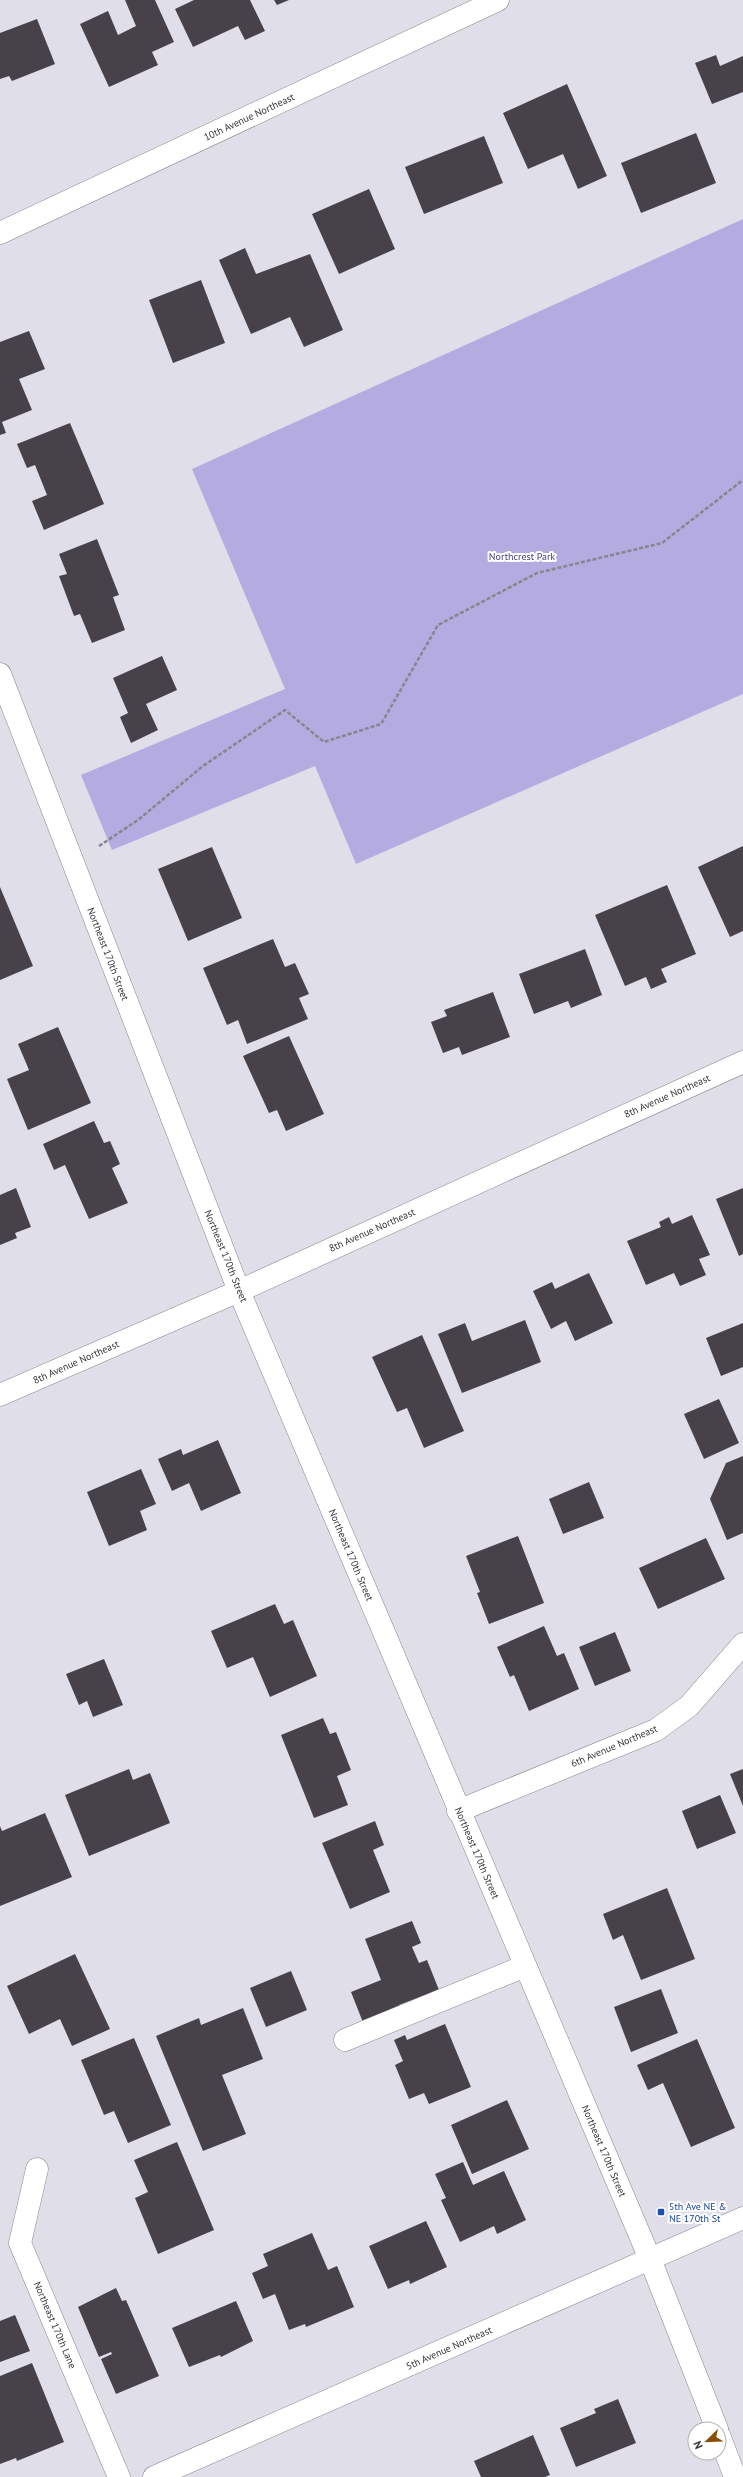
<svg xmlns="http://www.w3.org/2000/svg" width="743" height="2477" font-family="'PT Sans',sans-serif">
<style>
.green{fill:#b4abe1}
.building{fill:#47424a}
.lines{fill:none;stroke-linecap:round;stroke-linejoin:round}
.minor-casing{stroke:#87858f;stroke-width:23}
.path{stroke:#87868d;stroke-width:2.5;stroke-dasharray:4 2;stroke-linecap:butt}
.minor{stroke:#fff;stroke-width:22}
.transit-dot{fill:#1a4fb4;stroke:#fff;stroke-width:1.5}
.labels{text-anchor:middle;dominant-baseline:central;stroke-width:4;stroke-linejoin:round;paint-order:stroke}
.street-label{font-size:10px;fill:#363539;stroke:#fff}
.park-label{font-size:10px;fill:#49397b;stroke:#fff}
.transit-label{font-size:10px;fill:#164399;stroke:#fff;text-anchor:start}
</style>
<rect width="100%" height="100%" fill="#e0dfe9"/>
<path class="green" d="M 743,219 L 743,694 L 356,864 L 315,766 L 112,850 L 81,775 L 285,689 L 192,469 Z"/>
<g class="building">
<path d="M 125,0 L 155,0 L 174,42 L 152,52 L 158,65 L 109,87 L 80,24 L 108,11 L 118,35 L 136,26 Z"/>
<path d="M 194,0 L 250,0 L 265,31 L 245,40 L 238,26 L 193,47 L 175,9 Z"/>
<path d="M 274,0 L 289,0 L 277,5 Z"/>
<path d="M 37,19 L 55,64 L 12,81 L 9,76 L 0,79 L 0,33 Z"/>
<path d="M 716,55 L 720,66 L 743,56 L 743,92 L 712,104 L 695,63 Z"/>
<path d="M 567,84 L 607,176 L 578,189 L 563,154 L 528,169 L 503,113 Z"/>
<path d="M 696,133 L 716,183 L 641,213 L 621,163 Z"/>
<path d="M 484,136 L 503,183 L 424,214 L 405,167 Z"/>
<path d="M 369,189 L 395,249 L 339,274 L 312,214 Z"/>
<path d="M 245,248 L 256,274 L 310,254 L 343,330 L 304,347 L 290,317 L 251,334 L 219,260 Z"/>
<path d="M 201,280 L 225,343 L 173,363 L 149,300 Z"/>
<path d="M 29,331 L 45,369 L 19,379 L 32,410 L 2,422 L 6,433 L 0,435 L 0,342 Z"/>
<path d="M 70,423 L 104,504 L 44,530 L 32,501 L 47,495 L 35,465 L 27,468 L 17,444 Z"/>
<path d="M 97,539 L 119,595 L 113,597 L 125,630 L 92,643 L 80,614 L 74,616 L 59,576 L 67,574 L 59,554 Z"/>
<path d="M 162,656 L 177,690 L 146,704 L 158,730 L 131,743 L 120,717 L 128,713 L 113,678 Z"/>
<path d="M 743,846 L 743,931 L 730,937 L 698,867 Z"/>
<path d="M 212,847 L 242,918 L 188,941 L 158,869 Z"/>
<path d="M 667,885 L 696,954 L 661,969 L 667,982 L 651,989 L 646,977 L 625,986 L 595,915 Z"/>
<path d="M 0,887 L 33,966 L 0,980 Z"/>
<path d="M 273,939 L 285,967 L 295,963 L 309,994 L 299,998 L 308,1019 L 247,1044 L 238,1020 L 227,1025 L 203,968 Z"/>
<path d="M 585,949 L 602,995 L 571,1008 L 568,1001 L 534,1014 L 519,974 Z"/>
<path d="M 493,992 L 510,1037 L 462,1055 L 459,1047 L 443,1053 L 431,1022 L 447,1016 L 444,1010 Z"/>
<path d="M 58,1027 L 91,1103 L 28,1130 L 7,1079 L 29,1070 L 18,1044 Z"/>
<path d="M 289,1036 L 324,1114 L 286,1131 L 277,1110 L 269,1113 L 243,1056 Z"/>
<path d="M 94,1121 L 104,1143 L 110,1141 L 120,1164 L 112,1168 L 128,1203 L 89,1219 L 65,1165 L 54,1170 L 43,1144 Z"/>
<path d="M 16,1188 L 31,1227 L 15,1233 L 17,1238 L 0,1245 L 0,1195 Z"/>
<path d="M 743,1188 L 743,1254 L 739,1256 L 716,1199 Z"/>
<path d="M 692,1215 L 710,1255 L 699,1259 L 706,1275 L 680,1286 L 674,1273 L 646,1285 L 627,1241 L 661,1227 L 659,1222 L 669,1217 L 672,1224 Z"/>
<path d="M 589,1273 L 613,1323 L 575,1341 L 566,1321 L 551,1329 L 533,1291 L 552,1282 L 555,1289 Z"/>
<path d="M 525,1320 L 541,1362 L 462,1393 L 438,1334 L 465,1323 L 472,1341 Z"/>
<path d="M 743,1323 L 743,1367 L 721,1376 L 706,1338 Z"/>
<path d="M 422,1335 L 464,1431 L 424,1448 L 407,1408 L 397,1412 L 372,1357 Z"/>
<path d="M 719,1399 L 739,1443 L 704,1459 L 684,1414 Z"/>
<path d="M 218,1440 L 241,1493 L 201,1511 L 189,1483 L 172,1491 L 158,1459 L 181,1449 L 183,1455 Z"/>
<path d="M 743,1456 L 743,1533 L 727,1540 L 710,1499 L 726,1463 Z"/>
<path d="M 141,1469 L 156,1504 L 140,1511 L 147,1530 L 109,1546 L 87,1492 Z"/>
<path d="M 589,1482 L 604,1518 L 563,1534 L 549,1499 Z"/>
<path d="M 518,1536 L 544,1603 L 489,1624 L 477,1593 L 480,1592 L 466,1556 Z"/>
<path d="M 706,1538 L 725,1579 L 658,1609 L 639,1568 Z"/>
<path d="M 275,1604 L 284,1624 L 293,1620 L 317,1676 L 270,1697 L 253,1657 L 227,1668 L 211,1631 Z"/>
<path d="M 544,1626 L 557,1656 L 564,1653 L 579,1689 L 529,1711 L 514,1675 L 510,1677 L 497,1647 Z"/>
<path d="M 615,1632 L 631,1671 L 595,1686 L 579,1647 Z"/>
<path d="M 104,1659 L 123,1705 L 93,1717 L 87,1701 L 79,1705 L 66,1674 Z"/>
<path d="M 323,1718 L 330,1734 L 336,1732 L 351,1770 L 337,1776 L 348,1805 L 314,1818 L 281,1735 Z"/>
<path d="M 129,1769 L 133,1780 L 150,1773 L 170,1823 L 89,1856 L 65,1795 Z"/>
<path d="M 743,1769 L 743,1806 L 730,1774 Z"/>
<path d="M 720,1795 L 736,1833 L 697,1849 L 682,1811 Z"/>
<path d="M 45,1813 L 72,1877 L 0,1906 L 0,1826 L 2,1831 Z"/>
<path d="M 375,1821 L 384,1845 L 373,1850 L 390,1892 L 350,1909 L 322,1843 Z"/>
<path d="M 667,1888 L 695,1959 L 641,1980 L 623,1935 L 613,1940 L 603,1914 Z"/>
<path d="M 412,1921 L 421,1943 L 412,1947 L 419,1963 L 427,1960 L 439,1990 L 399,2005 L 401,2010 L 364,2025 L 351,1992 L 381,1980 L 365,1939 Z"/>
<path d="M 75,1954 L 110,2029 L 72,2046 L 60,2019 L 29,2034 L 7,1986 Z"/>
<path d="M 291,1971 L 307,2010 L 266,2027 L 250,1988 Z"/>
<path d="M 661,1989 L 678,2033 L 631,2052 L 614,2007 Z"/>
<path d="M 243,2008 L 263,2059 L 222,2075 L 246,2134 L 203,2151 L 156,2036 L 199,2018 L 201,2025 Z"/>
<path d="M 445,2024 L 471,2087 L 429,2104 L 424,2093 L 409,2099 L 395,2065 L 403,2061 L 394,2040 L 405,2035 L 407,2040 Z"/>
<path d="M 134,2038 L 171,2125 L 128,2143 L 114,2111 L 104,2115 L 81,2060 Z"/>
<path d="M 697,2039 L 735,2128 L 691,2147 L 663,2083 L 648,2090 L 637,2065 Z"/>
<path d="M 507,2100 L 529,2149 L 472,2174 L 451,2125 Z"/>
<path d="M 177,2142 L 214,2230 L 158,2254 L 135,2198 L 148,2192 L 134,2160 Z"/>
<path d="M 463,2162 L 473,2185 L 504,2171 L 526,2220 L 497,2234 L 494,2226 L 460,2242 L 441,2200 L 446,2198 L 435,2174 Z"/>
<path d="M 426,2221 L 447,2267 L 410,2284 L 409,2280 L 388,2289 L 369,2246 Z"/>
<path d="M 312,2233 L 328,2270 L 337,2266 L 354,2307 L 306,2327 L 305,2324 L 289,2330 L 275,2294 L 263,2299 L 252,2273 L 268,2266 L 263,2254 Z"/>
<path d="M 116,2288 L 122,2301 L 126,2300 L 159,2376 L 116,2394 L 101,2359 L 112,2354 L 111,2352 L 99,2357 L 78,2307 Z"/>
<path d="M 236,2301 L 253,2341 L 221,2357 L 220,2355 L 189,2367 L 172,2328 Z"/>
<path d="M 15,2315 L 30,2351 L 0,2362 L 0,2321 Z"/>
<path d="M 32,2363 L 64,2442 L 17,2461 L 16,2458 L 0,2464 L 0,2376 Z"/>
<path d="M 618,2399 L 636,2443 L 576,2467 L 560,2428 L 596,2413 L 594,2409 Z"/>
<path d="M 533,2435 L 550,2475 L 545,2477 L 481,2477 L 474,2461 Z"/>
</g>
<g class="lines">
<g class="minor-casing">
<g id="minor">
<path d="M 0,233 L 498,0"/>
<path d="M 0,674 L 239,1291 L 650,2259 L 717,2429"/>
<path d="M 0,1395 L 239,1291 L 743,1062"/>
<path d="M 458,1811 L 656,1730 L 689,1706 L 743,1644"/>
<path d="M 345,2040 L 525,1966"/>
<path d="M 37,2169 L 20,2243 L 119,2477"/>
<path d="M 719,2435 L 735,2477"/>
<path d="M 154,2477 L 743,2218"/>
</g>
</g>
<path class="path" d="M 99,846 L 138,820 L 203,766 L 285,710 L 324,742 L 381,724 L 438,625 L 537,573 L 662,543 L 743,480"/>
<use href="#minor" class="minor"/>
</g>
<rect class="transit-dot" x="657" y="2208" width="8" height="8" rx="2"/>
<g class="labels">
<g class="street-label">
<text transform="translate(249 117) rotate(-25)">10th Avenue Northeast</text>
<text transform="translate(108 954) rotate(69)">Northeast 170th Street</text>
<text transform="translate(667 1096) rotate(-24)">8th Avenue Northeast</text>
<text transform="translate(372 1230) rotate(-24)">8th Avenue Northeast</text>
<text transform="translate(226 1256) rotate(68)">Northeast 170th Street</text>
<text transform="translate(76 1362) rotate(-24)">8th Avenue Northeast</text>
<text transform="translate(351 1555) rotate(67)">Northeast 170th Street</text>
<text transform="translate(614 1746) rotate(-23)">6th Avenue Northeast</text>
<text transform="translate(477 1853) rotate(67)">Northeast 170th Street</text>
<text transform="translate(604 2151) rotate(67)">Northeast 170th Street</text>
<text transform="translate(55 2325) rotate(67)">Northeast 170th Lane</text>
<text transform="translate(449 2348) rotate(-24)">5th Avenue Northeast</text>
</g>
<g class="park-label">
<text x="522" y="556">Northcrest Park</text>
</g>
<g class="transit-label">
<text x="669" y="2206">5th Ave NE &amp;<tspan x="669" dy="12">NE 170th St</tspan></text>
</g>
</g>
<g transform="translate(707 2441) rotate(247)"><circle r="19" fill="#ffffff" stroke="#afaeb0"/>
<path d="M0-3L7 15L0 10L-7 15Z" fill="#885101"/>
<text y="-6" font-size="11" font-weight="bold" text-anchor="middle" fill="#363539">N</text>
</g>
</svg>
